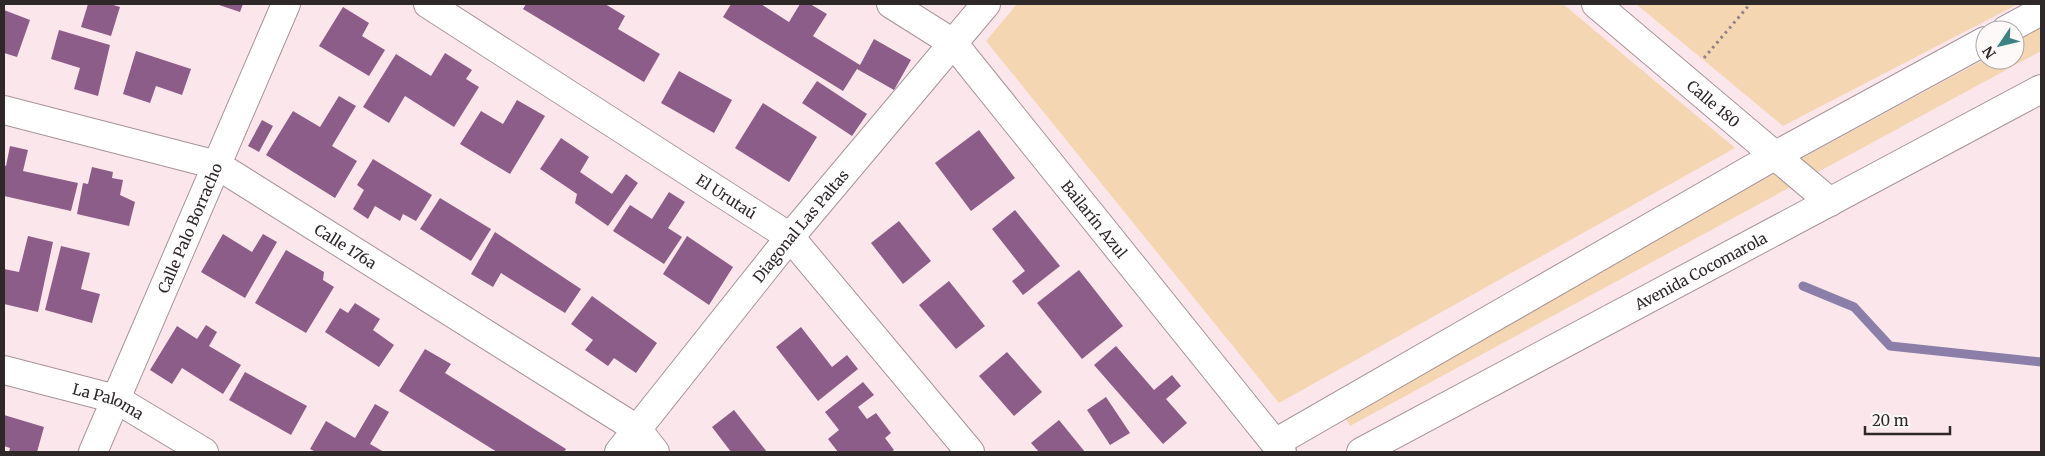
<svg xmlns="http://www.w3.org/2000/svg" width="2045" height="456" font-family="Merriweather,serif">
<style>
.green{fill:#f5d6b2}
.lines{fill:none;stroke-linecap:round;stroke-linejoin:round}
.stream{stroke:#8b7fa9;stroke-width:9}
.building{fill:#8c5d88}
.minor-casing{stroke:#a69498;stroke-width:30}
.secondary-casing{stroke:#a69498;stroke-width:30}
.path{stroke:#8f8184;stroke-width:3;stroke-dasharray:2.5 4;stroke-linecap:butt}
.minor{stroke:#fff;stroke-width:28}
.secondary{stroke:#fff;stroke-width:28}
.labels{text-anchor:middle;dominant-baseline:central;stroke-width:5;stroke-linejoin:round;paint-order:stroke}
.street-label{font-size:15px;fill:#2f2829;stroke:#fdf9f9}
</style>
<rect width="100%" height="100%" fill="#fbe7eb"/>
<g class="green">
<path d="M 1017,4 L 1563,4 L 1735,148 L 1279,403 L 986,41 Z"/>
<path d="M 1636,4 L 2018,4 L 1783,126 Z"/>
<path d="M 2041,28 L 2041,51 L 1350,426 L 1340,409 L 1985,59 L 2015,60 L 2015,42 Z"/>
</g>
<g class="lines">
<path class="stream" d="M 1803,286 L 1854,307 L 1890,346 L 2041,362"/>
</g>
<g class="building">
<path d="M 88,4 L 110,4 L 120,7 L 111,36 L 81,27 Z"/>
<path d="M 216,4 L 243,4 L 240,12 Z"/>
<path d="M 526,4 L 605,4 L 625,16 L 618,29 L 660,54 L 644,82 L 523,9 Z"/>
<path d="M 731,4 L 761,4 L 789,22 L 800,4 L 810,4 L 827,14 L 813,36 L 860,65 L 874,39 L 911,60 L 894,90 L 857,69 L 843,91 L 723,17 Z"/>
<path d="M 343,7 L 369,23 L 362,36 L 385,50 L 369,76 L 319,46 Z"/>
<path d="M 4,10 L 30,20 L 17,57 L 4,53 Z"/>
<path d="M 59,30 L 110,45 L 98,96 L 74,89 L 80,68 L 51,59 Z"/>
<path d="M 136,51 L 191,69 L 182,95 L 156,86 L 150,103 L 123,94 Z"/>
<path d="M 445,53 L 472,70 L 466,79 L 479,87 L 454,127 L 405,96 L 389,123 L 363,107 L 396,54 L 431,76 Z"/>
<path d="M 679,71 L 732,100 L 714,133 L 661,103 Z"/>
<path d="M 817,81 L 867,114 L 852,136 L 802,103 Z"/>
<path d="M 339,96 L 356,106 L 332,146 L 357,161 L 335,198 L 266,155 L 293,111 L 320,127 Z"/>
<path d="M 517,100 L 545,116 L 510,174 L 460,144 L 481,111 L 503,124 Z"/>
<path d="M 763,103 L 817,137 L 789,182 L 735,148 Z"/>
<path d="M 262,120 L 273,126 L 259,152 L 248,146 Z"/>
<path d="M 979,130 L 1015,178 L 971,211 L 935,163 Z"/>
<path d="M 561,138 L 589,157 L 580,172 L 612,194 L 626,174 L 638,183 L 608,226 L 575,203 L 577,194 L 540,169 Z"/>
<path d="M 10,146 L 28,150 L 23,171 L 78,183 L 71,211 L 4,196 L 4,165 L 6,166 Z"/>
<path d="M 373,159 L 432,195 L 416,221 L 403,214 L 400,221 L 375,206 L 368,219 L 353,209 L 364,190 L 357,185 Z"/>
<path d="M 92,167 L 113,172 L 112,178 L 123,180 L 120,195 L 135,202 L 129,226 L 77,214 L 83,183 L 88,184 Z"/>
<path d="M 669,192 L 685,202 L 668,228 L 682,237 L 664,264 L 613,231 L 630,205 L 652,219 Z"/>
<path d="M 440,198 L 491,229 L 471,261 L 420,229 Z"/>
<path d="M 1015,210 L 1060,266 L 1023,295 L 1012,281 L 1025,271 L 992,229 Z"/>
<path d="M 899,221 L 931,261 L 903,284 L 871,243 Z"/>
<path d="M 495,232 L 581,289 L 565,313 L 501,273 L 493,287 L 471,274 Z"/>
<path d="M 223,234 L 252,252 L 263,234 L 277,242 L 245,298 L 201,272 Z"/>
<path d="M 28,236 L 53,242 L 38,312 L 4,304 L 4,269 L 19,272 Z"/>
<path d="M 687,236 L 733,267 L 709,305 L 663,274 Z"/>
<path d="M 61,246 L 90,253 L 81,289 L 100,294 L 92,323 L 45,310 Z"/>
<path d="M 286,250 L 324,272 L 323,280 L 334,287 L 306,333 L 255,303 Z"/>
<path d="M 1079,270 L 1123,326 L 1082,359 L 1037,303 Z"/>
<path d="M 949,281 L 985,326 L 956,349 L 919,305 Z"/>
<path d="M 592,296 L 657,343 L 636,373 L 614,358 L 608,366 L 585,350 L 593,340 L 571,324 Z"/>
<path d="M 355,303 L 380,319 L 373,330 L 394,345 L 379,367 L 325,332 L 340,308 L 348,313 Z"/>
<path d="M 206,325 L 217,332 L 209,346 L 241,365 L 223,394 L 182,368 L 172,384 L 150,370 L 177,326 L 197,339 Z"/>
<path d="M 801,327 L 832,367 L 847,355 L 858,369 L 818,401 L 776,347 Z"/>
<path d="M 1116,346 L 1154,390 L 1172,375 L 1181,386 L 1166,399 L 1187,423 L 1163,444 L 1094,365 Z"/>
<path d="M 425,349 L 451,364 L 445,373 L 566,449 L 564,452 L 497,452 L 399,391 Z"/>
<path d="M 1007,352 L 1042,392 L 1014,416 L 979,376 Z"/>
<path d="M 245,372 L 307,406 L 291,435 L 229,400 Z"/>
<path d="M 863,382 L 874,395 L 858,407 L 867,419 L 876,413 L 891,433 L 885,438 L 894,450 L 891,452 L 838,452 L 828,439 L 839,430 L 825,412 Z"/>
<path d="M 1106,397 L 1130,433 L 1110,445 L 1087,410 Z"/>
<path d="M 375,404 L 389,412 L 370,444 L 384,452 L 316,452 L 310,449 L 326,421 L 355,438 Z"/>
<path d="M 734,410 L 767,452 L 731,452 L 712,427 Z"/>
<path d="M 4,415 L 44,427 L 37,452 L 9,452 L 10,448 L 4,446 Z"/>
<path d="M 1059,420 L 1085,452 L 1039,452 L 1031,443 Z"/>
</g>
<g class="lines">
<g class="minor-casing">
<g id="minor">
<path id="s1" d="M 428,4 L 790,237 L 970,452"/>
<path id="s2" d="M 891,4 L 953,43 L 1282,452"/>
<path id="s3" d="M 1596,4 L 1830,202"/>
<path d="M 2006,30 L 2041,11"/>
<path id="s4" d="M 4,110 L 217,165 L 637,429 L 655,452"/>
<path id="s5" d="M 4,370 L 116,399 L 204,452"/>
<path d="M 1275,443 L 1776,155 L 1985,41"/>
<path id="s6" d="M 93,452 L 286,4"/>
<path id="s7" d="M 619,452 L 790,237 L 986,4"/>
</g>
</g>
<g class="secondary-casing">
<g id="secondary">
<path id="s8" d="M 1361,452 L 2041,89"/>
</g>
</g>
<path class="path" d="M 1704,58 L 1750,4"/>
<use href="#minor" class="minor"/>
<use href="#secondary" class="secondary"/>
</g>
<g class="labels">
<g class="street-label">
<text stroke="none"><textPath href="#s3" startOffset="154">Calle 180</textPath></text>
<text stroke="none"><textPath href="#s1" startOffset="355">El Urutaú</textPath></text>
<text stroke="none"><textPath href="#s2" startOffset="299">Bailarín Azul</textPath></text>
<text stroke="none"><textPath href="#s7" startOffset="290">Diagonal Las Paltas</textPath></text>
<text stroke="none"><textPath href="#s6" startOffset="244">Calle Palo Borracho</textPath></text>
<text stroke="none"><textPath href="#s4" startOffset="372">Calle 176a</textPath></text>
<text stroke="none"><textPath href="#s8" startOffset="385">Avenida Cocomarola</textPath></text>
<text stroke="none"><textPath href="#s5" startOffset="109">La Paloma</textPath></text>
</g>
</g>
<rect width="2045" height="456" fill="none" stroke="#2f2829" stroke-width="10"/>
<g transform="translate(2000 45) rotate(235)"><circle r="24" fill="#fdf9f9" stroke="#aba5a6"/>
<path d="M0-4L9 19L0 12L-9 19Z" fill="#3b8382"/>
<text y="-8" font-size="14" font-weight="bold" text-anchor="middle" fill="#2f2829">N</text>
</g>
<path d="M1865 426v8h85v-8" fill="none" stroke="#2f2829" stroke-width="2.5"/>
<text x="1872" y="426" font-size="15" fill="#2f2829" stroke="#fdf9f9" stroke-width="4" paint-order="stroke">20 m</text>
</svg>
